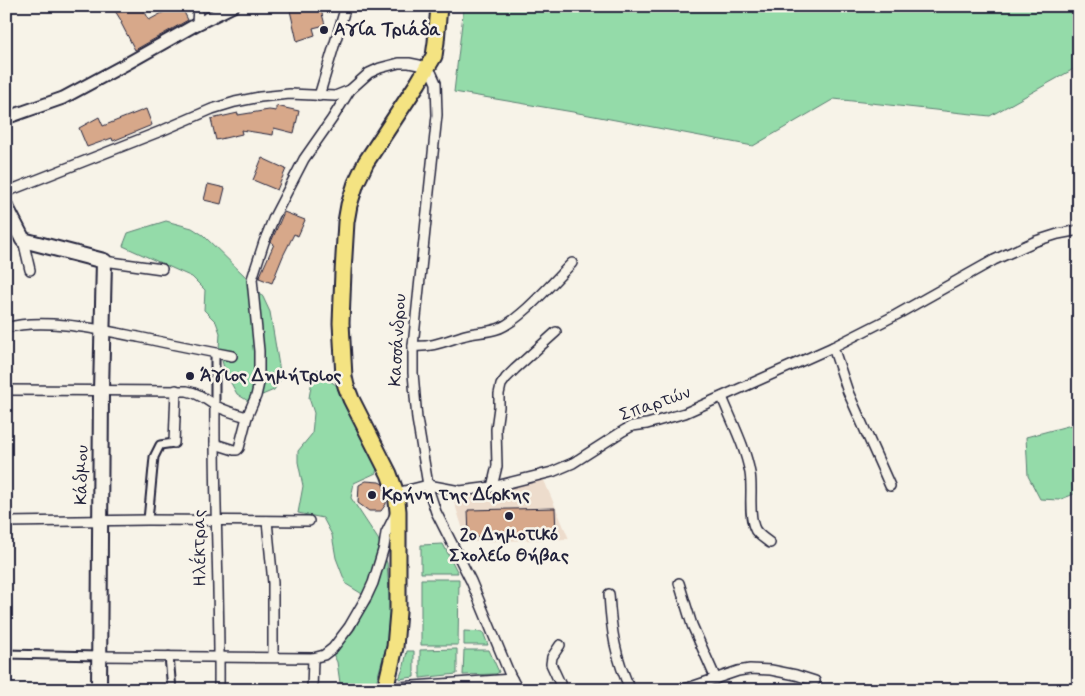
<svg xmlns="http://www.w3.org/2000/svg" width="1085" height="696" font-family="Mynerve,sans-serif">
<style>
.built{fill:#eddccc}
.green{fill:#94dba9;stroke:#5b7e72}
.building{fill:#d7a88a;stroke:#22223b}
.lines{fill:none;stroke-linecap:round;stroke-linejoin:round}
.pedestrian-casing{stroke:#22223b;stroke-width:11}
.minor-casing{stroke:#22223b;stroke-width:12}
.tertiary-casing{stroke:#22223b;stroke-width:15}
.secondary-casing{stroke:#22223b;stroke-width:18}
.primary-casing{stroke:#22223b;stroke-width:19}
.pedestrian{stroke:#f7f3e8;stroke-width:7}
.minor{stroke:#f7f3e8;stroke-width:9}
.tertiary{stroke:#f7f3e8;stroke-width:11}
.secondary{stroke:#f7f3e8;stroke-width:14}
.primary{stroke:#f4e382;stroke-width:15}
.poi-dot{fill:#22223b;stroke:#f7f3e8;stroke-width:2}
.labels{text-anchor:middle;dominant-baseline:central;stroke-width:5;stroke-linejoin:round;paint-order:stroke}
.poi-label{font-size:18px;font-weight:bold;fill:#22223b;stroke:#f7f3e8;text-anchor:start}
.street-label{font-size:18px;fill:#22223b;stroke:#f7f3e8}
</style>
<rect width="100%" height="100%" fill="#f7f3e8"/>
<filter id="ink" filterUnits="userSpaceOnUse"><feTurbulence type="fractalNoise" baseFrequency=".02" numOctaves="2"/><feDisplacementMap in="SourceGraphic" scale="10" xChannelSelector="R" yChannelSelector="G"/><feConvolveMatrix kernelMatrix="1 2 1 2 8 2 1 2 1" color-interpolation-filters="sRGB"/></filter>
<g filter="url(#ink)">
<path class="built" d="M 543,478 L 569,539 L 467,542 L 451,492 Z"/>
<g class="green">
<path d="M 464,6 L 1079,6 L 1079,66 L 990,116 L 834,99 L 753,146 L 573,112 L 454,92 Z"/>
<path d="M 166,221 L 192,228 L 203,235 L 248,279 L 263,297 L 270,312 L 281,378 L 274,390 L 248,401 L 237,394 L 225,372 L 219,349 L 220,333 L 216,322 L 204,310 L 205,290 L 192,277 L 123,246 L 128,233 Z"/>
<path d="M 318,369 L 330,381 L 336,385 L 346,408 L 373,456 L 377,466 L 376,473 L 354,483 L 351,498 L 378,539 L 387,563 L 390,606 L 388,640 L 374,690 L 341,690 L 337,662 L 333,654 L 355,629 L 362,612 L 372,600 L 346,584 L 336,558 L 332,535 L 323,518 L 298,513 L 303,486 L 298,462 L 298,451 L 312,434 L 314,413 L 309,398 L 312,380 Z"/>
<path d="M 1079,423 L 1079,492 L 1059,500 L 1040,499 L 1028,476 L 1026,437 Z"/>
<path d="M 443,544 L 458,573 L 421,573 L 421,545 Z"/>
<path d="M 421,579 L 459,579 L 458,645 L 421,645 Z"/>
<path d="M 464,631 L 483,632 L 488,645 L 464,645 Z"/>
<path d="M 457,649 L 457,674 L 420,678 L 420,650 Z"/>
<path d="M 464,650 L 489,650 L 499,672 L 496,674 L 463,675 Z"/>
<path d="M 407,651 L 414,651 L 414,677 L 399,679 L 404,666 Z"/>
</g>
<g class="building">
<path d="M 112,6 L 142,6 L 149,20 L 175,6 L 181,6 L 188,20 L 135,50 L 121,23 L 122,22 Z"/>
<path d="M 289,6 L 320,6 L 325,25 L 313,28 L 315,35 L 297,41 Z"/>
<path d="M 276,106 L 299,111 L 294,133 L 274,128 L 273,135 L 241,130 L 242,134 L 216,140 L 211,119 L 238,113 L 238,115 L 269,110 L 276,111 Z"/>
<path d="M 146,109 L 152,125 L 113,141 L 112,138 L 87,147 L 79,128 L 99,117 L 103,126 Z"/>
<path d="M 262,158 L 286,169 L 277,190 L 253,180 Z"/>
<path d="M 208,184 L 225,188 L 221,204 L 204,200 Z"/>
<path d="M 284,212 L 305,220 L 298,236 L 294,234 L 283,256 L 272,283 L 259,278 L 274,244 L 271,242 Z"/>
<path d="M 366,481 L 379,482 L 383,484 L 386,494 L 386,504 L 381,511 L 369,511 L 358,503 L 359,485 Z"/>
<path d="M 555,508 L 556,535 L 469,538 L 468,510 Z"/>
</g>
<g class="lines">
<g class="pedestrian-casing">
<g id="pedestrian">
<path d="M 215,405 L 215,353"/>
<path d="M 148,520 L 154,457 L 160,445 L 174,443"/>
<path d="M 6,654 L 99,656"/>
<path d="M 169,656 L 172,690"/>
</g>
</g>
<g class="minor-casing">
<g id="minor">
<path d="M 197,24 L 198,6"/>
<path d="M 319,96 L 346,6"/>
<path d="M 6,192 L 161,131 L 212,109 L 235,102 L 260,97 L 290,94 L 335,96 L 350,90 L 369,73 L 380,68 L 399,63 L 409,63 L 419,65 L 427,68 L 432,74 L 436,83 L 437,115 L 413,346 L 413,373 L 417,419 L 429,491 L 436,512 L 471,581 L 510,675 L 518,690"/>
<path d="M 23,240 L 30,270"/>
<path d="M 104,261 L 162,269"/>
<path d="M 6,328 C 43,317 101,330 138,337 C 170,344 201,350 232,356"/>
<path d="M 413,346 C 430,348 446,341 462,336 C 473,332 485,333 497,329 C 518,323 555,280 572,263"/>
<path d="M 6,390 L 187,391 C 201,394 204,399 216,406 C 226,411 236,414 247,417"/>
<path d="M 722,397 C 732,422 745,446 750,473 C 753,490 748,512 754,527 C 756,534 764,538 770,543"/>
<path d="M 215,405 C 214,500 220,595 219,690"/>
<path d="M 174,443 L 176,390"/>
<path d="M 215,444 L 234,450 L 237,450 L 239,448 L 247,417 L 256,396 L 259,383 L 259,351 L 252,279 L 264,242 L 274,217 L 304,159 L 332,119 L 350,90"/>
<path d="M 890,486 L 848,392 L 833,347 L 896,315 L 994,260 L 1036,241 L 1058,234 L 1079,230"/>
<path d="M 492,487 L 497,466 L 496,429 L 499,407 L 499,394 L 501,385 L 506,378 L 515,369 L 556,332"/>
<path d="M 396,493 L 428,485 L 460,491 L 492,487 L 552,472 L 573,463 L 623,431 L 632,426 L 647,424 L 685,413 L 833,347"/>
<path d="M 267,521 L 273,583 L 273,657"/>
<path d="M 6,522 L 148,520 L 309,521"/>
<path d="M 679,583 L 692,625 L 716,679"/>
<path d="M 609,594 C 611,627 615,660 631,690"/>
<path d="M 560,645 L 552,657 L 551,664 L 563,690"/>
<path d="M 99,656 L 313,658 L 324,655 L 333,648 L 349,627 L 367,596 L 373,583 L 384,547 L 386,533 L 395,515"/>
<path d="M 385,688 L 512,679"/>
<path d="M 312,690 L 313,658"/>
<path d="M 682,690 L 738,671 L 750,669 L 771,670 L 796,675 L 815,681"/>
</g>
</g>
<g class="tertiary-casing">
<path id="tertiary" d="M 6,118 L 63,98 L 128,63 L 197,24 L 233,6"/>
</g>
<g class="secondary-casing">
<path id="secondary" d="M 6,207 L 23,240 L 104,261 L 101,391 L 99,690"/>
</g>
<g class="primary-casing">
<path id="primary" d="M 385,690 L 395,647 L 398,612 L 398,511 L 396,493 L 389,474 L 351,399 L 346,386 L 344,377 L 341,323 L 343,272 L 346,222 L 349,205 L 356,183 L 366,162 L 418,83 L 434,56 L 436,42 L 439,6"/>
</g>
<use href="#pedestrian" class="pedestrian"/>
<use href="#minor" class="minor"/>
<use href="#tertiary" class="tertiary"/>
<use href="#secondary" class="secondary"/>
<use href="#primary" class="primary"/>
</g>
</g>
<g class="poi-dot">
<circle cx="324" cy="30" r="5"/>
<circle cx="190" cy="376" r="5"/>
<circle cx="372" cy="495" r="5"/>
<circle cx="509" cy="516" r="5"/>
</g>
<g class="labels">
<g class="poi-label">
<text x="334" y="30">Αγία Τριάδα</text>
<text x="200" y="376">Άγιος Δημήτριος</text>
<text x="382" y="495">Κρήνη της Δίρκης</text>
<text x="509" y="535" text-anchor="middle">2ο Δημοτικό<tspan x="509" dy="21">Σχολείο Θήβας</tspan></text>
</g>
<g class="street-label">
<text transform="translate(398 340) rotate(-87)">Κασσάνδρου</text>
<text transform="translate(655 404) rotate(-19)">Σπαρτών</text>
<text transform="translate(82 475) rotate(-89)">Κάδμου</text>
<text transform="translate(200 548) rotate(-91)">Ηλέκτρας</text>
</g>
</g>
<rect width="1085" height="696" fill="none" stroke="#f7f3e8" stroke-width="25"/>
<rect x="12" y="12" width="1060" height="671" fill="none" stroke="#22223b" stroke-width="2" filter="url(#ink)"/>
</svg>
